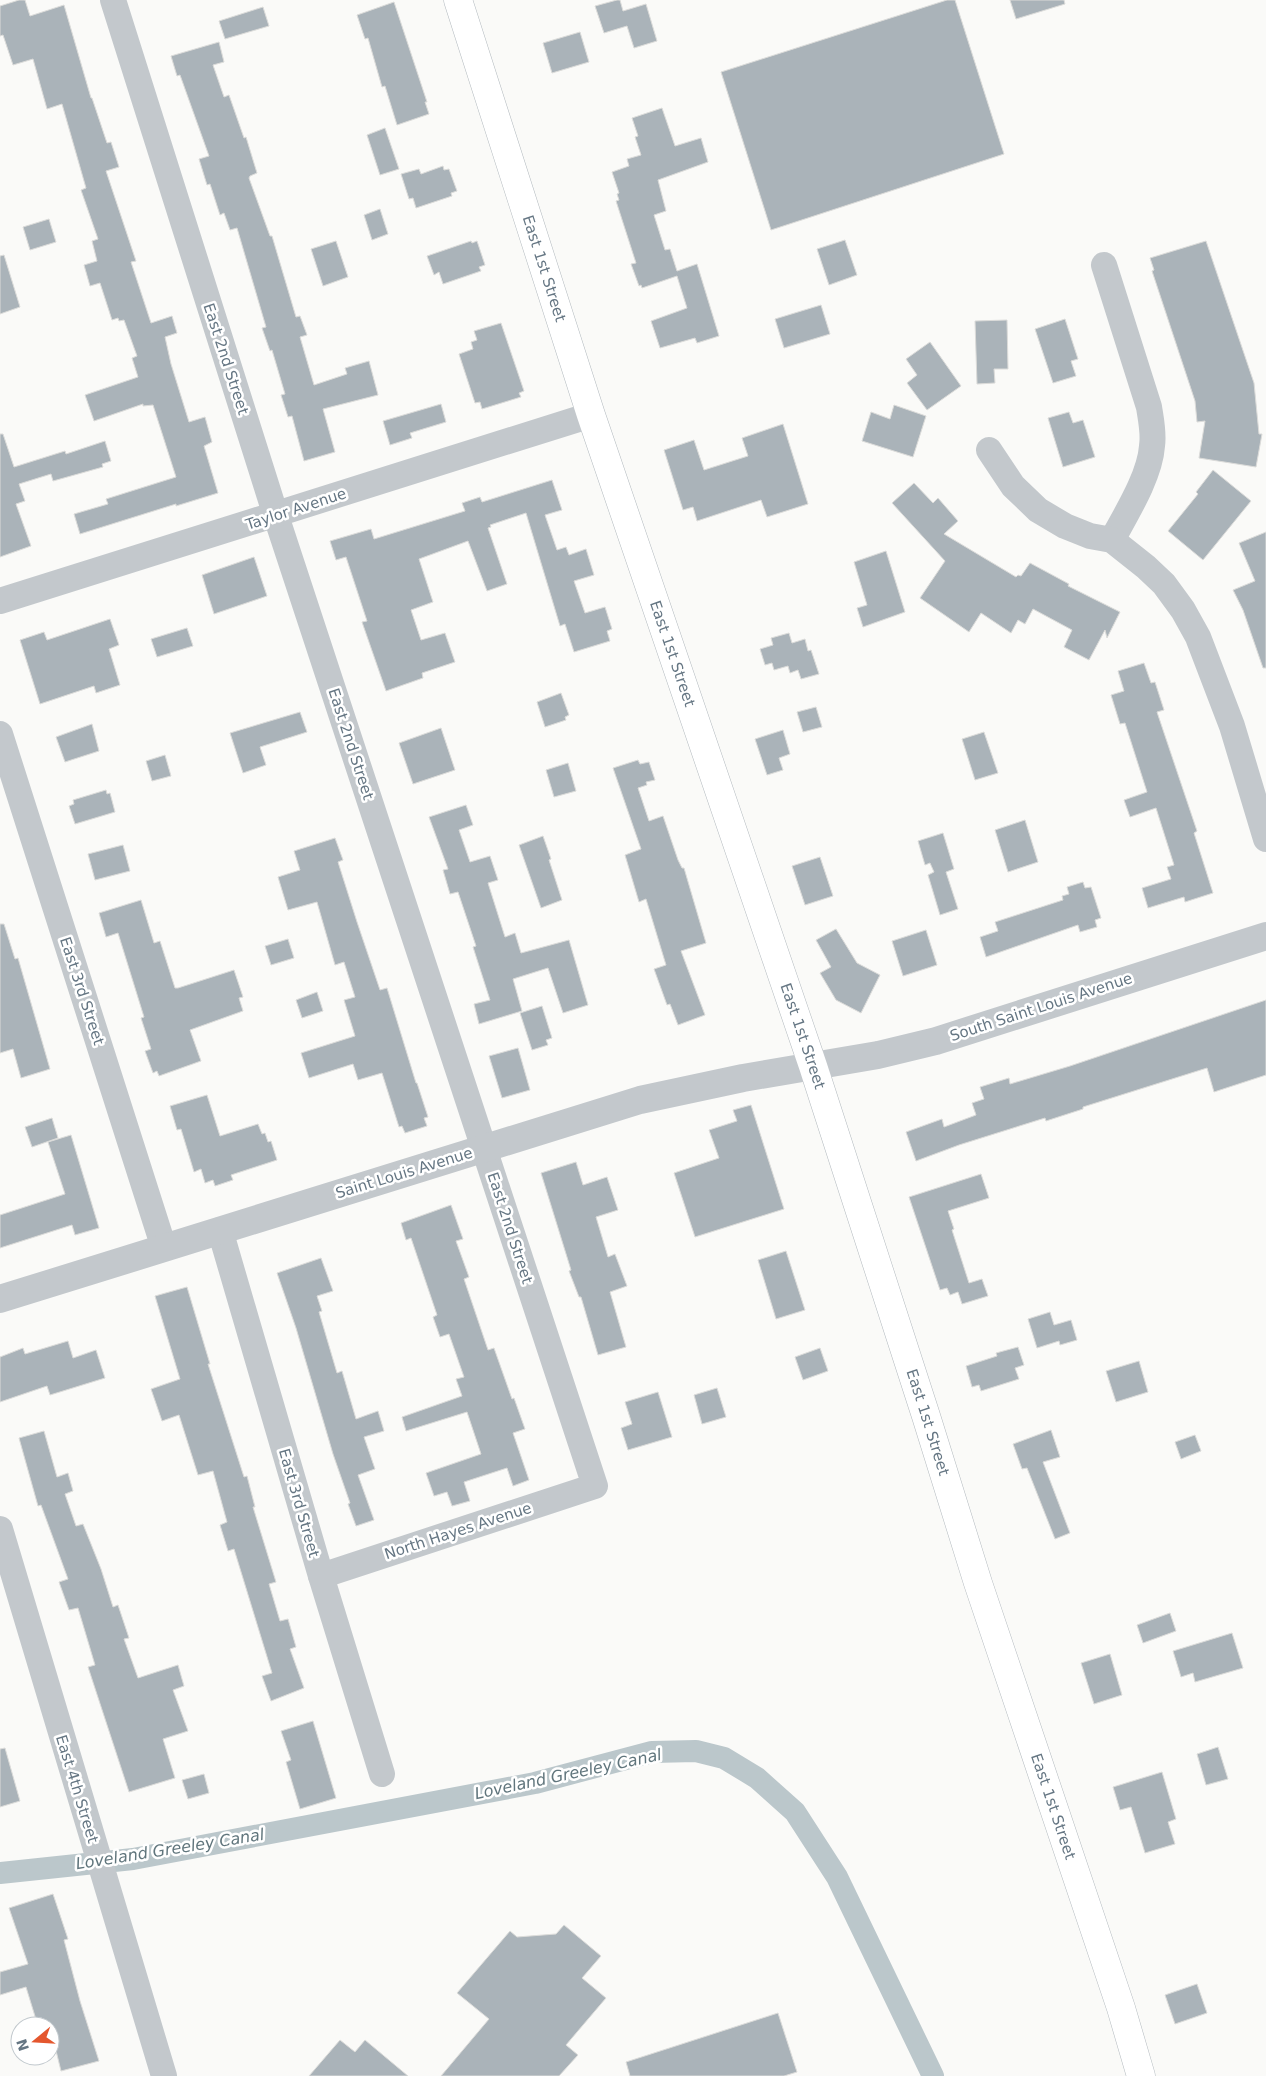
<svg xmlns="http://www.w3.org/2000/svg" width="1266" height="2076" font-family="'DejaVu Sans',sans-serif">
<style>
.lines{fill:none;stroke-linecap:round;stroke-linejoin:round}
.canal{stroke:#bbc7cb;stroke-width:22}
.building{fill:#aab3b9;stroke:#dcdcda}
.secondary-casing{stroke:#b3babf;stroke-width:29}
.minor{stroke:#c3c8cc;stroke-width:26}
.tertiary{stroke:#c3c8cc;stroke-width:28}
.secondary{stroke:#fff;stroke-width:28}
.labels{text-anchor:middle;dominant-baseline:central;stroke-width:5;stroke-linejoin:round;paint-order:stroke}
.street-label{font-size:15px;fill:#657683;stroke:#fff}
.water-label{font-size:16px;font-style:italic;fill:#60757c;stroke:#fff}
</style>
<rect width="100%" height="100%" fill="#fafaf8"/>
<g class="lines">
<path class="canal" d="M 0,1873 L 133,1859 L 535,1783 L 652,1752 L 696,1751 L 724,1758 L 757,1778 L 795,1812 L 837,1877 L 933,2076"/>
</g>
<g class="building">
<path d="M 19,0 L 25,0 L 30,16 L 64,5 L 91,98 L 92,98 L 107,143 L 111,142 L 119,167 L 106,171 L 136,261 L 131,262 L 151,323 L 172,316 L 177,333 L 165,337 L 171,364 L 189,422 L 205,417 L 212,442 L 204,446 L 218,493 L 176,506 L 176,504 L 80,534 L 74,514 L 108,504 L 106,499 L 176,477 L 153,405 L 143,406 L 143,404 L 94,421 L 85,395 L 138,377 L 132,358 L 137,356 L 124,320 L 119,321 L 118,318 L 112,320 L 100,283 L 90,286 L 84,265 L 97,261 L 92,241 L 98,239 L 81,190 L 86,188 L 62,104 L 47,109 L 33,59 L 13,65 L 3,35 L 0,36 L 0,6 Z"/>
<path d="M 617,0 L 620,0 L 623,11 L 646,4 L 657,41 L 634,48 L 627,26 L 604,33 L 595,6 Z"/>
<path d="M 947,0 L 955,0 L 1004,154 L 771,230 L 721,72 Z"/>
<path d="M 1010,0 L 1064,0 L 1065,4 L 1016,19 Z"/>
<path d="M 394,2 L 427,102 L 425,102 L 429,114 L 397,125 L 385,86 L 382,87 L 368,38 L 365,39 L 357,15 Z"/>
<path d="M 263,7 L 269,26 L 225,39 L 219,21 Z"/>
<path d="M 580,32 L 589,62 L 552,73 L 543,43 Z"/>
<path d="M 219,42 L 224,62 L 213,65 L 224,97 L 229,95 L 244,138 L 246,137 L 257,173 L 250,176 L 249,178 L 270,236 L 272,236 L 296,317 L 300,316 L 307,335 L 300,337 L 314,385 L 347,374 L 345,368 L 369,361 L 378,395 L 323,409 L 335,452 L 304,461 L 292,416 L 288,417 L 281,395 L 285,394 L 272,350 L 270,351 L 262,328 L 266,327 L 237,228 L 230,230 L 224,213 L 220,215 L 210,184 L 207,185 L 199,159 L 209,156 L 180,75 L 177,76 L 171,56 Z"/>
<path d="M 662,108 L 675,146 L 701,138 L 708,162 L 658,180 L 666,211 L 654,215 L 665,250 L 670,249 L 677,271 L 697,264 L 719,336 L 697,343 L 695,338 L 660,348 L 651,321 L 687,308 L 677,276 L 642,288 L 641,285 L 639,286 L 631,264 L 636,263 L 616,201 L 619,200 L 617,194 L 619,193 L 612,172 L 629,166 L 627,159 L 641,155 L 635,137 L 638,136 L 632,118 Z"/>
<path d="M 385,128 L 399,169 L 380,175 L 367,135 Z"/>
<path d="M 443,166 L 444,170 L 449,169 L 457,191 L 451,193 L 452,196 L 416,208 L 413,198 L 409,199 L 401,174 L 419,169 L 421,174 Z"/>
<path d="M 380,209 L 388,234 L 372,240 L 364,215 Z"/>
<path d="M 49,219 L 56,242 L 30,250 L 23,227 Z"/>
<path d="M 845,240 L 857,275 L 829,285 L 817,249 Z"/>
<path d="M 336,241 L 348,277 L 323,286 L 311,249 Z"/>
<path d="M 471,241 L 472,243 L 477,241 L 485,265 L 479,267 L 481,271 L 443,284 L 439,272 L 434,275 L 427,256 Z"/>
<path d="M 1206,241 L 1254,383 L 1259,434 L 1262,434 L 1256,467 L 1199,458 L 1205,421 L 1197,422 L 1195,401 L 1152,271 L 1154,270 L 1150,258 Z"/>
<path d="M 4,255 L 20,307 L 0,314 L 0,256 Z"/>
<path d="M 821,305 L 830,334 L 784,348 L 775,319 Z"/>
<path d="M 1065,319 L 1078,359 L 1071,361 L 1076,376 L 1053,383 L 1035,329 Z"/>
<path d="M 1007,320 L 1008,369 L 994,369 L 995,383 L 977,384 L 975,321 Z"/>
<path d="M 501,323 L 524,391 L 519,393 L 521,397 L 482,409 L 480,402 L 475,403 L 459,354 L 473,349 L 471,342 L 477,340 L 474,331 Z"/>
<path d="M 930,342 L 961,386 L 927,410 L 907,383 L 917,375 L 906,359 Z"/>
<path d="M 441,404 L 446,422 L 410,433 L 412,438 L 390,445 L 383,421 Z"/>
<path d="M 894,405 L 926,416 L 913,457 L 862,441 L 871,412 L 890,419 Z"/>
<path d="M 1069,412 L 1073,423 L 1083,420 L 1095,457 L 1063,467 L 1048,418 Z"/>
<path d="M 783,424 L 808,504 L 767,517 L 761,500 L 697,521 L 693,507 L 683,510 L 664,450 L 694,440 L 704,470 L 748,456 L 742,438 Z"/>
<path d="M 0,434 L 3,434 L 14,467 L 65,451 L 66,454 L 105,441 L 111,461 L 102,464 L 103,467 L 53,481 L 51,474 L 19,484 L 25,501 L 16,504 L 31,546 L 0,557 Z"/>
<path d="M 1213,470 L 1251,501 L 1203,560 L 1168,531 L 1198,494 L 1196,492 Z"/>
<path d="M 552,480 L 562,510 L 545,515 L 557,550 L 566,547 L 569,555 L 586,549 L 594,575 L 574,581 L 585,613 L 605,607 L 612,629 L 607,631 L 610,641 L 574,652 L 565,624 L 560,626 L 526,513 L 490,525 L 491,527 L 488,528 L 507,584 L 487,591 L 468,541 L 419,559 L 433,602 L 411,610 L 421,640 L 445,633 L 455,662 L 422,673 L 423,678 L 386,691 L 362,622 L 367,621 L 346,557 L 336,560 L 330,541 L 371,529 L 374,539 L 465,511 L 462,503 L 480,497 L 482,502 Z"/>
<path d="M 914,483 L 933,503 L 938,498 L 958,521 L 944,534 L 1016,577 L 1018,575 L 1021,576 L 1030,563 L 1069,584 L 1068,586 L 1120,612 L 1107,638 L 1105,630 L 1089,660 L 1064,647 L 1072,630 L 1033,609 L 1025,624 L 1018,620 L 1011,633 L 981,613 L 969,632 L 920,598 L 945,561 L 892,503 Z"/>
<path d="M 1266,532 L 1266,668 L 1263,668 L 1243,610 L 1233,590 L 1255,581 L 1239,543 Z"/>
<path d="M 886,551 L 905,612 L 863,627 L 857,608 L 867,605 L 854,562 Z"/>
<path d="M 254,557 L 267,596 L 214,614 L 202,575 Z"/>
<path d="M 110,619 L 119,645 L 109,649 L 120,685 L 96,693 L 94,686 L 40,704 L 20,640 L 44,632 L 47,640 Z"/>
<path d="M 187,628 L 193,646 L 157,657 L 151,639 Z"/>
<path d="M 789,633 L 792,643 L 805,639 L 808,651 L 811,650 L 819,674 L 801,679 L 798,670 L 790,673 L 788,666 L 774,670 L 772,663 L 765,665 L 760,649 L 773,645 L 771,638 Z"/>
<path d="M 1144,663 L 1151,683 L 1155,682 L 1164,710 L 1157,712 L 1197,831 L 1194,833 L 1213,893 L 1185,902 L 1184,897 L 1148,908 L 1142,888 L 1171,879 L 1167,867 L 1174,865 L 1156,808 L 1130,817 L 1124,800 L 1147,792 L 1125,723 L 1120,724 L 1111,695 L 1124,691 L 1118,671 Z"/>
<path d="M 561,693 L 569,715 L 565,717 L 566,720 L 545,727 L 537,702 Z"/>
<path d="M 816,707 L 822,727 L 803,732 L 797,712 Z"/>
<path d="M 300,712 L 307,732 L 260,747 L 266,765 L 243,773 L 230,733 Z"/>
<path d="M 92,724 L 99,751 L 65,762 L 56,737 Z"/>
<path d="M 441,728 L 455,770 L 413,784 L 399,743 Z"/>
<path d="M 783,730 L 790,754 L 779,758 L 783,770 L 767,775 L 755,739 Z"/>
<path d="M 984,732 L 998,773 L 975,780 L 962,739 Z"/>
<path d="M 165,755 L 171,776 L 152,781 L 146,761 Z"/>
<path d="M 638,760 L 640,764 L 649,762 L 655,780 L 646,782 L 647,785 L 638,788 L 649,821 L 663,816 L 678,860 L 682,868 L 684,868 L 706,943 L 681,951 L 705,1015 L 678,1025 L 670,1004 L 667,1005 L 654,969 L 666,965 L 646,899 L 639,902 L 625,855 L 641,849 L 613,768 Z"/>
<path d="M 568,763 L 576,791 L 554,797 L 546,770 Z"/>
<path d="M 106,790 L 107,794 L 110,793 L 115,812 L 75,824 L 69,806 L 74,804 L 73,800 Z"/>
<path d="M 466,805 L 473,825 L 459,830 L 470,862 L 490,856 L 498,880 L 488,883 L 505,937 L 515,933 L 521,953 L 569,940 L 588,1005 L 563,1013 L 548,968 L 513,979 L 522,1011 L 479,1024 L 474,1004 L 490,1000 L 473,947 L 476,946 L 458,892 L 450,894 L 443,870 L 448,869 L 429,817 Z"/>
<path d="M 1025,820 L 1038,862 L 1008,872 L 995,830 Z"/>
<path d="M 943,833 L 954,869 L 946,872 L 958,909 L 940,915 L 928,875 L 934,872 L 930,863 L 925,865 L 918,841 Z"/>
<path d="M 543,836 L 551,859 L 549,860 L 562,900 L 541,908 L 519,845 Z"/>
<path d="M 335,838 L 343,860 L 338,862 L 357,922 L 380,990 L 387,988 L 416,1083 L 417,1083 L 428,1117 L 424,1118 L 427,1126 L 405,1133 L 402,1126 L 399,1127 L 382,1073 L 358,1080 L 353,1064 L 309,1078 L 301,1053 L 355,1036 L 344,1000 L 355,997 L 344,962 L 335,965 L 317,902 L 288,910 L 278,877 L 300,870 L 294,851 Z"/>
<path d="M 123,845 L 130,871 L 95,880 L 88,854 Z"/>
<path d="M 820,857 L 833,896 L 805,905 L 792,866 Z"/>
<path d="M 1083,882 L 1085,888 L 1091,887 L 1101,918 L 1095,920 L 1097,927 L 1080,932 L 1078,925 L 986,957 L 980,937 L 998,931 L 995,922 L 1063,900 L 1062,896 L 1069,894 L 1067,887 Z"/>
<path d="M 141,900 L 154,943 L 160,941 L 175,988 L 178,988 L 234,970 L 243,997 L 239,998 L 243,1011 L 190,1030 L 201,1061 L 159,1076 L 157,1071 L 153,1073 L 145,1051 L 151,1049 L 141,1018 L 144,1017 L 118,933 L 106,937 L 99,913 Z"/>
<path d="M 0,924 L 4,924 L 15,959 L 18,958 L 50,1069 L 21,1078 L 13,1049 L 0,1053 Z"/>
<path d="M 836,929 L 857,963 L 880,975 L 861,1013 L 836,1000 L 820,973 L 831,967 L 816,940 Z"/>
<path d="M 926,930 L 937,965 L 903,976 L 892,941 Z"/>
<path d="M 288,939 L 294,958 L 271,965 L 265,946 Z"/>
<path d="M 317,992 L 323,1011 L 302,1018 L 296,1000 Z"/>
<path d="M 1266,1000 L 1266,1075 L 1214,1092 L 1207,1068 L 1083,1107 L 1083,1109 L 1046,1121 L 1045,1118 L 959,1145 L 916,1161 L 906,1132 L 942,1119 L 944,1127 L 976,1115 L 972,1103 L 984,1099 L 980,1087 L 1009,1078 L 1010,1084 L 1070,1066 Z"/>
<path d="M 542,1006 L 552,1038 L 546,1040 L 548,1045 L 532,1050 L 520,1013 Z"/>
<path d="M 518,1048 L 530,1090 L 502,1098 L 489,1056 Z"/>
<path d="M 207,1095 L 220,1136 L 258,1124 L 262,1134 L 265,1133 L 268,1142 L 271,1141 L 277,1160 L 231,1175 L 233,1180 L 215,1186 L 213,1180 L 205,1183 L 201,1169 L 194,1172 L 181,1129 L 177,1130 L 170,1106 Z"/>
<path d="M 751,1105 L 784,1209 L 695,1237 L 674,1173 L 719,1158 L 709,1130 L 737,1121 L 733,1110 Z"/>
<path d="M 52,1118 L 58,1138 L 32,1147 L 25,1127 Z"/>
<path d="M 71,1135 L 99,1228 L 75,1235 L 72,1225 L 0,1248 L 0,1215 L 65,1194 L 48,1142 Z"/>
<path d="M 576,1162 L 583,1185 L 607,1177 L 618,1210 L 596,1217 L 608,1257 L 615,1254 L 627,1286 L 610,1292 L 626,1347 L 598,1355 L 581,1297 L 579,1297 L 569,1271 L 571,1270 L 541,1173 Z"/>
<path d="M 981,1174 L 989,1198 L 948,1211 L 954,1229 L 952,1230 L 969,1283 L 982,1279 L 988,1296 L 962,1304 L 958,1292 L 950,1295 L 947,1288 L 940,1290 L 909,1197 Z"/>
<path d="M 451,1205 L 463,1239 L 456,1241 L 469,1277 L 464,1279 L 488,1350 L 494,1348 L 512,1399 L 514,1398 L 525,1429 L 513,1433 L 529,1480 L 513,1486 L 507,1468 L 464,1482 L 470,1501 L 452,1506 L 447,1492 L 434,1496 L 426,1473 L 481,1454 L 467,1412 L 406,1431 L 402,1417 L 462,1396 L 456,1379 L 464,1377 L 449,1334 L 440,1337 L 433,1317 L 437,1315 L 411,1238 L 406,1240 L 401,1223 Z"/>
<path d="M 786,1251 L 805,1310 L 776,1319 L 758,1260 Z"/>
<path d="M 321,1258 L 333,1291 L 317,1296 L 322,1311 L 319,1312 L 337,1373 L 342,1371 L 356,1419 L 378,1411 L 384,1431 L 364,1437 L 375,1469 L 358,1475 L 374,1520 L 356,1526 L 348,1504 L 350,1503 L 333,1454 L 296,1328 L 277,1273 Z"/>
<path d="M 187,1287 L 210,1364 L 208,1364 L 244,1477 L 247,1476 L 255,1507 L 253,1507 L 276,1582 L 269,1584 L 280,1621 L 288,1619 L 296,1647 L 290,1649 L 304,1688 L 271,1701 L 262,1676 L 272,1673 L 234,1549 L 228,1551 L 220,1525 L 227,1522 L 213,1471 L 198,1475 L 179,1415 L 162,1421 L 151,1389 L 180,1379 L 155,1296 Z"/>
<path d="M 1050,1312 L 1054,1325 L 1071,1320 L 1077,1340 L 1060,1345 L 1059,1341 L 1037,1348 L 1028,1319 Z"/>
<path d="M 68,1341 L 73,1358 L 96,1350 L 105,1378 L 50,1395 L 47,1386 L 0,1402 L 0,1357 L 23,1348 L 25,1354 Z"/>
<path d="M 1018,1347 L 1024,1365 L 1015,1368 L 1019,1379 L 981,1391 L 979,1385 L 972,1387 L 966,1366 L 997,1356 L 996,1353 Z"/>
<path d="M 820,1348 L 828,1371 L 803,1380 L 795,1357 Z"/>
<path d="M 1139,1361 L 1148,1392 L 1116,1402 L 1106,1371 Z"/>
<path d="M 717,1388 L 726,1417 L 702,1424 L 694,1395 Z"/>
<path d="M 658,1392 L 672,1437 L 628,1450 L 621,1428 L 632,1424 L 625,1402 Z"/>
<path d="M 1051,1430 L 1060,1457 L 1043,1462 L 1070,1533 L 1055,1539 L 1027,1468 L 1022,1469 L 1013,1444 Z"/>
<path d="M 44,1431 L 57,1477 L 68,1473 L 73,1491 L 65,1494 L 76,1526 L 83,1524 L 101,1569 L 113,1607 L 118,1605 L 129,1638 L 124,1639 L 138,1678 L 178,1665 L 184,1686 L 173,1690 L 188,1731 L 163,1739 L 175,1778 L 129,1792 L 88,1667 L 95,1665 L 78,1608 L 69,1610 L 59,1582 L 68,1579 L 41,1505 L 38,1506 L 19,1438 Z"/>
<path d="M 1195,1435 L 1201,1451 L 1181,1459 L 1175,1442 Z"/>
<path d="M 1170,1613 L 1176,1631 L 1143,1643 L 1137,1625 Z"/>
<path d="M 1232,1633 L 1243,1668 L 1195,1682 L 1193,1673 L 1181,1677 L 1173,1651 Z"/>
<path d="M 1110,1654 L 1122,1695 L 1094,1704 L 1081,1663 Z"/>
<path d="M 313,1721 L 336,1798 L 300,1809 L 286,1762 L 291,1760 L 281,1731 Z"/>
<path d="M 1218,1747 L 1228,1779 L 1206,1785 L 1197,1754 Z"/>
<path d="M 5,1748 L 20,1801 L 0,1807 L 0,1749 Z"/>
<path d="M 1162,1772 L 1176,1819 L 1168,1822 L 1175,1844 L 1145,1853 L 1131,1807 L 1120,1810 L 1113,1787 Z"/>
<path d="M 204,1774 L 209,1793 L 188,1799 L 182,1780 Z"/>
<path d="M 53,1894 L 68,1939 L 64,1940 L 80,2001 L 99,2061 L 61,2071 L 50,2026 L 38,2026 L 26,1987 L 0,1995 L 0,1972 L 28,1964 L 9,1908 Z"/>
<path d="M 564,1925 L 601,1956 L 582,1978 L 606,1998 L 566,2045 L 578,2055 L 559,2076 L 441,2076 L 489,2019 L 457,1993 L 510,1931 L 517,1937 L 556,1934 Z"/>
<path d="M 1197,1984 L 1207,2013 L 1175,2024 L 1165,1995 Z"/>
<path d="M 778,2013 L 797,2072 L 784,2076 L 630,2076 L 626,2062 Z"/>
<path d="M 340,2040 L 355,2052 L 365,2040 L 408,2076 L 309,2076 Z"/>
</g>
<g class="lines">
<g class="secondary-casing">
<g id="secondary">
<path id="s1" d="M 458,0 L 591,415 L 813,1066 L 926,1416 L 978,1583 L 1121,2008 L 1141,2076"/>
</g>
</g>
<g class="minor">
<path d="M 113,0 L 276,516 L 595,1486 L 321,1576"/>
<path d="M 1104,265 L 1149,407 C 1151,420 1154,433 1152,446 C 1150,476 1126,514 1112,540"/>
<path d="M 989,450 L 1013,486 L 1038,510 L 1065,526 L 1090,536 L 1112,540 L 1146,567 L 1164,584 L 1183,610 L 1198,637 L 1232,726 L 1266,839"/>
<path d="M 0,601 L 591,415"/>
<path d="M 0,734 L 164,1248"/>
<path d="M 220,1230 L 321,1576 L 382,1774"/>
<path d="M 0,1529 L 164,2076"/>
</g>
<path class="tertiary" d="M 0,1299 L 640,1100 L 743,1078 L 878,1055 L 936,1041 L 1266,936"/>
<use href="#secondary" class="secondary"/>
</g>
<g class="labels">
<g class="street-label">
<text stroke="none"><textPath href="#s1" startOffset="282">East 1st Street</textPath></text>
<text transform="translate(226 359) rotate(72)">East 2nd Street</text>
<text transform="translate(296 509) rotate(-18)">Taylor Avenue</text>
<text stroke="none"><textPath href="#s1" startOffset="688">East 1st Street</textPath></text>
<text transform="translate(351 744) rotate(72)">East 2nd Street</text>
<text transform="translate(82 991) rotate(72)">East 3rd Street</text>
<text transform="translate(1041 1007) rotate(-18)">South Saint Louis Avenue</text>
<text stroke="none"><textPath href="#s1" startOffset="1092">East 1st Street</textPath></text>
<text transform="translate(404 1173) rotate(-17)">Saint Louis Avenue</text>
<text transform="translate(510 1228) rotate(72)">East 2nd Street</text>
<text stroke="none"><textPath href="#s1" startOffset="1498">East 1st Street</textPath></text>
<text transform="translate(299 1503) rotate(74)">East 3rd Street</text>
<text transform="translate(458 1531) rotate(-18)">North Hayes Avenue</text>
<text transform="translate(77 1789) rotate(73)">East 4th Street</text>
<text stroke="none"><textPath href="#s1" startOffset="1902">East 1st Street</textPath></text>
</g>
<g class="water-label">
<text transform="translate(568 1774) rotate(-12)">Loveland Greeley Canal</text>
<text transform="translate(170 1849) rotate(-9)">Loveland Greeley Canal</text>
</g>
</g>
<g transform="translate(35 2041) rotate(252)"><circle r="24" fill="#ffffff" stroke="#c1c8cd"/>
<path d="M0-4L9 19L0 12L-9 19Z" fill="#e4572e"/>
<text y="-8" font-size="14" font-weight="bold" text-anchor="middle" fill="#657683">N</text>
</g>
</svg>
